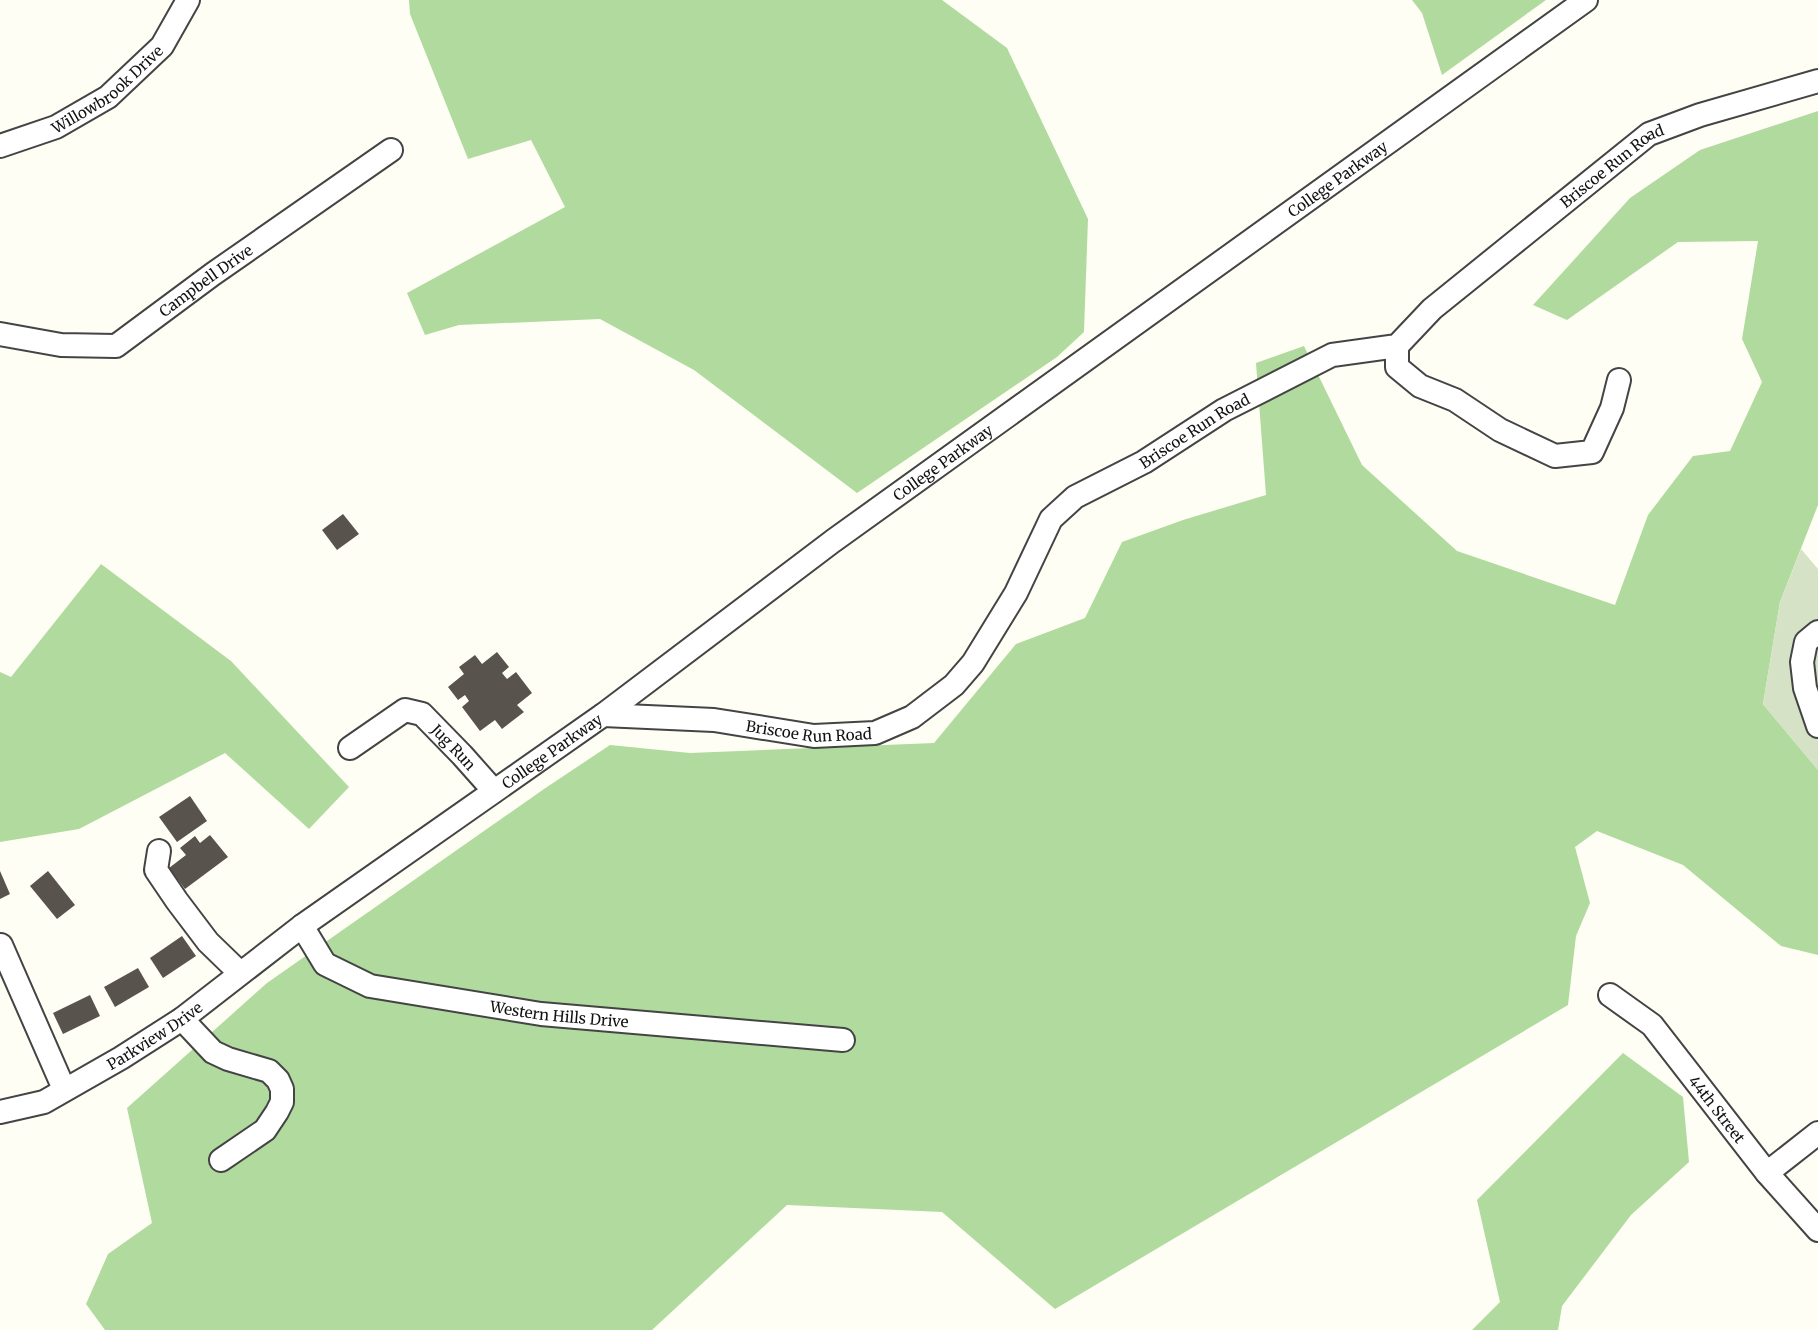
<svg xmlns="http://www.w3.org/2000/svg" width="1818" height="1330" font-family="Merriweather,serif">
<style>
.forest{fill:#b1da9e}
.cemetery{fill:#d5e2c5}
.building{fill:#59534d}
.lines{fill:none;stroke-linecap:round;stroke-linejoin:round}
.minor-casing{stroke:#444;stroke-width:26}
.minor{stroke:#fff;stroke-width:22}
.labels{text-anchor:middle;dominant-baseline:central;stroke-width:6;stroke-linejoin:round;paint-order:stroke}
.street-label{font-size:15px;fill:#111;stroke:#fff}
</style>
<rect width="100%" height="100%" fill="#fffef5"/>
<g class="forest">
<path d="M 409,0 L 942,0 L 1007,48 L 1088,219 L 1084,332 L 1057,357 L 857,493 L 694,370 L 600,319 L 459,325 L 425,335 L 407,293 L 565,207 L 531,140 L 468,159 L 410,14 Z"/>
<path d="M 1412,0 L 1546,0 L 1442,75 L 1422,13 Z"/>
<path d="M 1818,111 L 1818,505 L 1780,602 L 1763,704 L 1818,770 L 1818,955 L 1781,946 L 1683,865 L 1597,831 L 1575,847 L 1590,903 L 1576,936 L 1568,1005 L 1055,1309 L 942,1212 L 787,1205 L 652,1330 L 105,1330 L 86,1304 L 108,1254 L 152,1223 L 127,1108 L 267,983 L 544,789 L 610,745 L 690,753 L 934,743 L 1016,644 L 1085,618 L 1122,542 L 1183,520 L 1266,495 L 1256,363 L 1304,346 L 1362,465 L 1457,551 L 1615,605 L 1648,515 L 1693,456 L 1730,451 L 1762,382 L 1742,339 L 1758,241 L 1678,242 L 1567,320 L 1533,305 L 1630,198 L 1700,150 Z"/>
<path d="M 101,564 L 231,661 L 349,787 L 309,829 L 225,753 L 79,829 L 0,842 L 0,672 L 11,677 Z"/>
<path d="M 1623,1053 L 1683,1097 L 1689,1162 L 1631,1215 L 1562,1306 L 1558,1330 L 1472,1330 L 1500,1302 L 1477,1200 Z"/>
</g>
<path class="cemetery" d="M 1801,549 L 1818,569 L 1818,770 L 1763,704 L 1780,602 Z"/>
<g class="building">
<path d="M 343,514 L 359,534 L 337,550 L 322,530 Z"/>
<path d="M 497,652 L 509,667 L 502,673 L 507,679 L 516,672 L 532,693 L 517,705 L 524,712 L 502,729 L 495,720 L 480,731 L 462,707 L 469,701 L 465,695 L 458,700 L 448,687 L 464,674 L 459,667 L 475,655 L 482,664 Z"/>
<path d="M 190,796 L 207,821 L 177,842 L 159,817 Z"/>
<path d="M 210,835 L 228,857 L 185,889 L 169,868 L 186,855 L 180,848 L 195,836 L 200,843 Z"/>
<path d="M 0,871 L 10,894 L 0,899 Z"/>
<path d="M 48,871 L 75,905 L 57,919 L 30,886 Z"/>
<path d="M 182,936 L 196,956 L 163,978 L 150,958 Z"/>
<path d="M 138,968 L 149,987 L 115,1007 L 104,987 Z"/>
<path d="M 90,995 L 100,1016 L 63,1034 L 53,1013 Z"/>
</g>
<g class="lines">
<g class="minor-casing">
<g id="minor">
<path id="s1" d="M 0,146 L 56,127 L 108,97 L 162,46 L 188,0"/>
<path id="s2" d="M 0,334 L 61,345 L 116,346 L 213,274 L 391,150"/>
<path d="M 1397,346 L 1397,367 L 1420,386 L 1455,400 L 1500,430 L 1555,456 L 1592,452 L 1612,408 L 1619,380"/>
<path d="M 1818,632 L 1806,642 L 1802,662 L 1805,688 L 1818,726"/>
<path id="s3" d="M 603,715 L 714,720 L 814,736 L 875,733 L 912,717 L 954,685 L 973,663 L 1016,593 L 1051,519 L 1075,497 L 1144,462 L 1224,410 L 1332,355 L 1397,346 L 1432,309 L 1649,134 L 1700,115 L 1818,81"/>
<path id="s4" d="M 350,748 L 405,710 L 422,714 L 462,755 L 494,791"/>
<path d="M 159,851 L 156,870 L 177,901 L 208,942 L 240,973"/>
<path id="s5" d="M 302,926 L 325,964 L 370,986 L 541,1014 L 843,1040"/>
<path d="M 1,945 L 64,1089"/>
<path id="s6" d="M 1610,995 L 1652,1025 L 1767,1173 L 1818,1230"/>
<path d="M 182,1019 L 213,1052 L 228,1059 L 269,1071 L 278,1080 L 282,1089 L 282,1102 L 277,1112 L 265,1130 L 221,1160"/>
<path id="s7" d="M 0,1112 L 44,1102 L 121,1058 L 182,1019 L 302,926 L 603,715 L 833,541 L 1586,0"/>
<path d="M 1767,1173 L 1818,1133"/>
</g>
</g>
<use href="#minor" class="minor"/>
</g>
<g class="labels">
<g class="street-label">
<text stroke="none"><textPath href="#s1" startOffset="123">Willowbrook Drive</textPath></text>
<text stroke="none"><textPath href="#s3" startOffset="1233">Briscoe Run Road</textPath></text>
<text stroke="none"><textPath href="#s7" startOffset="1635">College Parkway</textPath></text>
<text stroke="none"><textPath href="#s2" startOffset="228">Campbell Drive</textPath></text>
<text stroke="none"><textPath href="#s3" startOffset="729">Briscoe Run Road</textPath></text>
<text stroke="none"><textPath href="#s7" startOffset="1149">College Parkway</textPath></text>
<text stroke="none"><textPath href="#s3" startOffset="207">Briscoe Run Road</textPath></text>
<text stroke="none"><textPath href="#s4" startOffset="130">Jug Run</textPath></text>
<text stroke="none"><textPath href="#s7" startOffset="663">College Parkway</textPath></text>
<text stroke="none"><textPath href="#s5" startOffset="286">Western Hills Drive</textPath></text>
<text stroke="none"><textPath href="#s7" startOffset="174">Parkview Drive</textPath></text>
<text stroke="none"><textPath href="#s6" startOffset="158">44th Street</textPath></text>
</g>
</g>
</svg>
